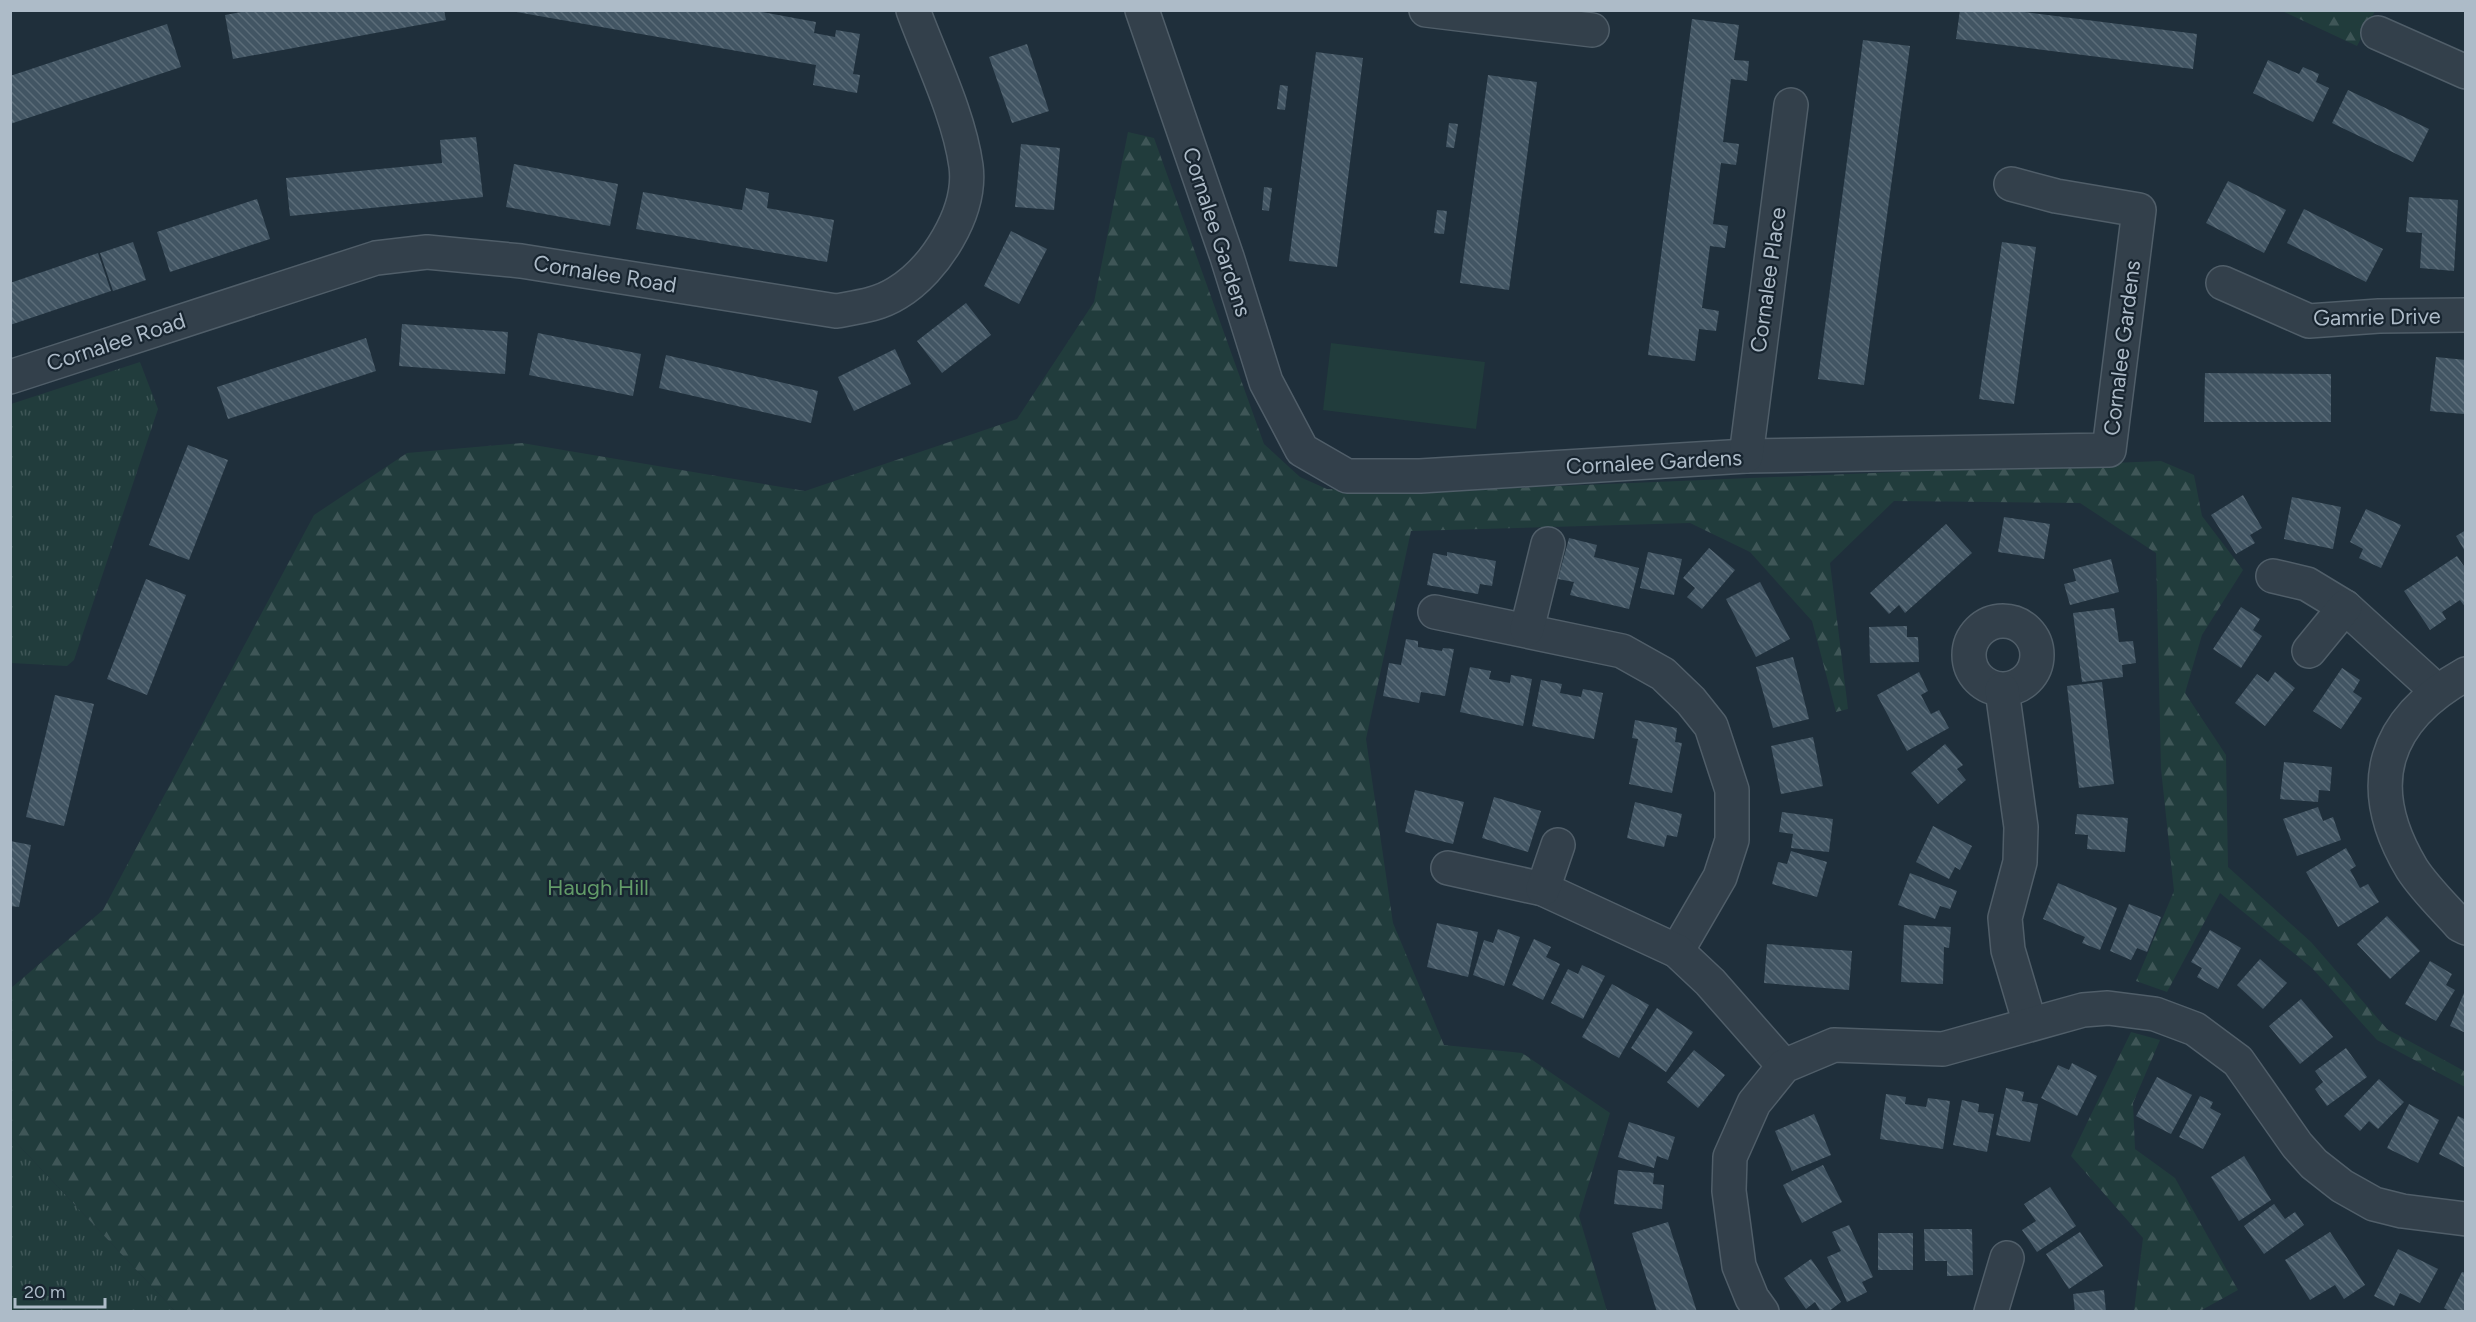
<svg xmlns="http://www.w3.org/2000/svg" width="2476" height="1322" font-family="Figtree,sans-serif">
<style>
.grass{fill:url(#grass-tufts)}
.forest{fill:url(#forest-firs)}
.pitch{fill:#213c3c}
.building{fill:url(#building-back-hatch)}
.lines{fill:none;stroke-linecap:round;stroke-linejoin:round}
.street-casing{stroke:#505e69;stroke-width:36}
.street{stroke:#33404b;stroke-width:33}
.labels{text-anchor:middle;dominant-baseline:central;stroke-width:4.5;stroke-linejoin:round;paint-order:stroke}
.street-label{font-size:22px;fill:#adbbc8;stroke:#182530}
.park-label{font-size:22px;fill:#629b68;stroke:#182530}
</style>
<defs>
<pattern id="grass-tufts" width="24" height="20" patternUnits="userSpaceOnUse" patternTransform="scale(1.5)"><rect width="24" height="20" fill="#213c3c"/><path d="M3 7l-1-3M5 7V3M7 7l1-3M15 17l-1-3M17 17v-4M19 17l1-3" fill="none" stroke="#3f5657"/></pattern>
<pattern id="forest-firs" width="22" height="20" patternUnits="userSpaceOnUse" patternTransform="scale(1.5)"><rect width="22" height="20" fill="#213c3c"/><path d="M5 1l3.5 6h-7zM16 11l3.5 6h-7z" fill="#3f5657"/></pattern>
<pattern id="building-back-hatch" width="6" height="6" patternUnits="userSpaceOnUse" patternTransform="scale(1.5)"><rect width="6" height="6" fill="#425563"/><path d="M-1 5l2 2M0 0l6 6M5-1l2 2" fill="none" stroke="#5b6c78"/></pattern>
</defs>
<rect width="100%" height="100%" fill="#1f2f3b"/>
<g class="grass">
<path d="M 140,362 L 158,409 L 74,660 L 67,666 L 11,663 L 11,404 Z"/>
<path d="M 11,1137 L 175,1311 L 11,1311 Z"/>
</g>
<g class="forest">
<path d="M 2282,11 L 2375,11 L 2357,46 Z"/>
<path d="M 1128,132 L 1154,138 L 1264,444 L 1300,477 L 1327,489 L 1415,492 L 2161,461 L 2194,475 L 2202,516 L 2243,570 L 2202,635 L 2185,693 L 2226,755 L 2228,867 L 2311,942 L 2387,1029 L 2466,1072 L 2465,1087 L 2377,1040 L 2312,968 L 2220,893 L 2167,992 L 2136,981 L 2174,891 L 2161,769 L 2156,553 L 2080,503 L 1894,501 L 1830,563 L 1848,709 L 1836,712 L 1812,621 L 1750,552 L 1690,523 L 1411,531 L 1366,739 L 1393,923 L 1444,1045 L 1522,1053 L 1610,1113 L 1579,1216 L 1607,1311 L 175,1311 L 11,1137 L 11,988 L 103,910 L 314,515 L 407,453 L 522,443 L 805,491 L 1017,419 L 1094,302 Z"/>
<path d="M 2131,1032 L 2160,1040 L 2133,1103 L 2135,1149 L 2175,1178 L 2238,1290 L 2200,1311 L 2134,1311 L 2143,1238 L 2071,1156 Z"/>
</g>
<path class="pitch" d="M 1331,343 L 1485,362 L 1476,429 L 1323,410 Z"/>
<g class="building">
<path d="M 252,10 L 444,10 L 446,20 L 233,59 L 225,15 Z"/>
<path d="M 505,10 L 751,10 L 816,22 L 814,33 L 835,37 L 836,30 L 860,34 L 853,74 L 860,75 L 857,93 L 813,85 L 816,65 Z"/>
<path d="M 1960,10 L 2009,10 L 2197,34 L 2193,69 L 1956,39 Z"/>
<path d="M 1692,19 L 1739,25 L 1734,60 L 1749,61 L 1747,81 L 1731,79 L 1723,142 L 1739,144 L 1736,165 L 1721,163 L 1713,224 L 1728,226 L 1725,248 L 1710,246 L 1702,308 L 1719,311 L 1716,331 L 1699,329 L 1695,361 L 1648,355 Z"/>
<path d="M 167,24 L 181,67 L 10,124 L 10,76 Z"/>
<path d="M 1863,40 L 1910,46 L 1864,385 L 1818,379 Z"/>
<path d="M 1027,44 L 1049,111 L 1012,123 L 989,57 Z"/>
<path d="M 1316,52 L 1363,58 L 1337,267 L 1289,261 Z"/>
<path d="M 2268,60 L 2299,74 L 2303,67 L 2319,74 L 2316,82 L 2329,88 L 2313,122 L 2253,93 Z"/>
<path d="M 1488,75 L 1537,82 L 1509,290 L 1460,283 Z"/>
<path d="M 1280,85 L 1288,86 L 1285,110 L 1277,109 Z"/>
<path d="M 2348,90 L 2429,129 L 2413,162 L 2332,123 Z"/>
<path d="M 1449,123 L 1458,124 L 1454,148 L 1446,147 Z"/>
<path d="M 476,137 L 483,197 L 290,216 L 286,178 L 442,163 L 440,140 Z"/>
<path d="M 1021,144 L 1060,148 L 1054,210 L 1015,207 Z"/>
<path d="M 514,164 L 618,184 L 610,226 L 506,207 Z"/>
<path d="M 2228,181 L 2286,210 L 2264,253 L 2206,223 Z"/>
<path d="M 1264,187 L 1272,188 L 1269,211 L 1262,210 Z"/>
<path d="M 746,188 L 769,193 L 767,208 L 834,220 L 827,262 L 636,229 L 643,192 L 742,210 Z"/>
<path d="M 2409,197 L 2458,200 L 2454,271 L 2420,268 L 2422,233 L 2406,232 Z"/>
<path d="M 257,199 L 270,239 L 170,272 L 157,232 Z"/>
<path d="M 2304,209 L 2383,249 L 2366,282 L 2287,243 Z"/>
<path d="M 1437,210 L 1447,211 L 1444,234 L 1434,233 Z"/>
<path d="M 1011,231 L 1047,249 L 1019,304 L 984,286 Z"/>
<path d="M 133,242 L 146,280 L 113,291 L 100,253 Z"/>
<path d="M 2002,242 L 2036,247 L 2014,404 L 1979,399 Z"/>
<path d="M 98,253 L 111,291 L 10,325 L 10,283 Z"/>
<path d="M 966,303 L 991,335 L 942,373 L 917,341 Z"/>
<path d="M 402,324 L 508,332 L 505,374 L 399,366 Z"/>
<path d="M 538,333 L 641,354 L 633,396 L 529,375 Z"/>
<path d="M 366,338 L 376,371 L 228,419 L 217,387 Z"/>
<path d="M 895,349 L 911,384 L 854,411 L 838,377 Z"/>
<path d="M 666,355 L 818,391 L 811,423 L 659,388 Z"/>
<path d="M 2436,357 L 2466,360 L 2464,414 L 2430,411 Z"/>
<path d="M 2205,373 L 2331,374 L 2331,422 L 2204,422 Z"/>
<path d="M 188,445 L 228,460 L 189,560 L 149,545 Z"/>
<path d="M 2243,495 L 2262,528 L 2250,535 L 2255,543 L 2236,554 L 2211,515 Z"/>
<path d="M 2292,497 L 2341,507 L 2333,549 L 2284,539 Z"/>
<path d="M 2366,509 L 2401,525 L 2381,568 L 2359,558 L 2363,549 L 2350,542 Z"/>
<path d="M 2004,517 L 2050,524 L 2044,559 L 1998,552 Z"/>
<path d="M 1946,524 L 1972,553 L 1905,613 L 1899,605 L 1889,614 L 1870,593 Z"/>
<path d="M 2466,530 L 2466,553 L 2456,536 Z"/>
<path d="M 1569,538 L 1597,545 L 1594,557 L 1639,568 L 1629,609 L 1570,595 L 1574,582 L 1558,579 Z"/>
<path d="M 1709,548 L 1735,570 L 1702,609 L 1687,597 L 1695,588 L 1683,578 Z"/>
<path d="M 1447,552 L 1496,561 L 1492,586 L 1480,584 L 1478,594 L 1427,585 L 1433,553 L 1447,556 Z"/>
<path d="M 1648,552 L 1682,559 L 1674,595 L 1640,588 Z"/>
<path d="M 2457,556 L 2466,569 L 2466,608 L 2460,600 L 2442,612 L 2446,619 L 2430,630 L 2404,591 Z"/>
<path d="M 2111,559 L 2119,592 L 2070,605 L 2064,584 L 2076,581 L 2073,569 Z"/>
<path d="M 146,579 L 186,595 L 147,695 L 107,679 Z"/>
<path d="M 1760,582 L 1790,639 L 1756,657 L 1726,599 Z"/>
<path d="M 2241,607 L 2260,619 L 2253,630 L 2262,636 L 2241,668 L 2213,649 Z"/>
<path d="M 2114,608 L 2119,642 L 2133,641 L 2136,663 L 2122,665 L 2123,677 L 2082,682 L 2073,613 Z"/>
<path d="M 1907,626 L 1907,637 L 1918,637 L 1919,662 L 1870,663 L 1869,627 Z"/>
<path d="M 1406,639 L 1418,641 L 1418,647 L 1442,651 L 1443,648 L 1454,649 L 1445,696 L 1421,692 L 1419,703 L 1383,696 L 1389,663 L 1401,665 Z"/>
<path d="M 1793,657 L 1809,719 L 1773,728 L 1756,667 Z"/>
<path d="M 1470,667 L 1491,671 L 1489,679 L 1510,683 L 1511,675 L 1532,679 L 1523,726 L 1460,712 Z"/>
<path d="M 2342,668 L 2360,680 L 2353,692 L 2362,698 L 2341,729 L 2313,711 Z"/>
<path d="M 1919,672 L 1928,691 L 1921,695 L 1931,714 L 1939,710 L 1949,728 L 1907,751 L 1877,695 Z"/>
<path d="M 2275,672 L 2295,688 L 2265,726 L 2235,703 L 2257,674 L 2268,682 Z"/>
<path d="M 1541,680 L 1562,684 L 1560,693 L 1581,697 L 1583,689 L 1603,693 L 1594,739 L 1532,726 Z"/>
<path d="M 2102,682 L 2114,784 L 2079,788 L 2067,686 Z"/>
<path d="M 55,695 L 94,704 L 64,826 L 26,817 Z"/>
<path d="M 1635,720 L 1677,728 L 1675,742 L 1682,743 L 1672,793 L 1629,784 L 1638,739 L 1632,738 Z"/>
<path d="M 1813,737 L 1823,786 L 1781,794 L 1771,746 Z"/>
<path d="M 1945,744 L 1963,765 L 1957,769 L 1966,780 L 1938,804 L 1911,773 Z"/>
<path d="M 2284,762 L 2332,767 L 2330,791 L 2319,790 L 2318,802 L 2280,799 Z"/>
<path d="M 1415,790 L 1464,802 L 1453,844 L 1405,832 Z"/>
<path d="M 1494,797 L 1541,811 L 1528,852 L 1482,838 Z"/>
<path d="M 1635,802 L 1682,814 L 1677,837 L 1667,835 L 1664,847 L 1627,838 Z"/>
<path d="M 2318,807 L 2323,821 L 2333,817 L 2341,840 L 2297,856 L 2283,819 Z"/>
<path d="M 1782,812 L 1833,819 L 1829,852 L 1791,848 L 1793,834 L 1779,832 Z"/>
<path d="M 2077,814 L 2128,818 L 2125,852 L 2087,849 L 2088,835 L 2075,834 Z"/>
<path d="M 1933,826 L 1972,846 L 1960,870 L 1955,867 L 1949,879 L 1916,862 Z"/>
<path d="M 10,841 L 31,845 L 19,907 L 10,906 Z"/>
<path d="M 2346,848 L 2356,866 L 2350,870 L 2360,888 L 2368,884 L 2379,902 L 2338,927 L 2306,872 Z"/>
<path d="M 1791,851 L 1827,862 L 1817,897 L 1772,884 L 1778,862 L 1787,864 Z"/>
<path d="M 1910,873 L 1957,891 L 1950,909 L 1940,906 L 1935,919 L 1898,905 Z"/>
<path d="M 2058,883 L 2117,908 L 2100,950 L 2082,943 L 2085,937 L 2043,919 Z"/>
<path d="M 2129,904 L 2161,917 L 2147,952 L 2137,948 L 2131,960 L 2110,951 Z"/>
<path d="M 2387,916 L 2420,951 L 2390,979 L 2357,944 Z"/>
<path d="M 1437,923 L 1478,932 L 1468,977 L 1427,967 Z"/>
<path d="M 1904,925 L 1951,927 L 1949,948 L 1944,947 L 1943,984 L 1901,982 Z"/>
<path d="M 1498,929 L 1520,937 L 1504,986 L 1473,975 L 1484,940 L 1493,943 Z"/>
<path d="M 2210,930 L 2241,948 L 2218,989 L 2197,977 L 2202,968 L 2191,962 Z"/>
<path d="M 1534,939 L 1551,947 L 1546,957 L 1560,964 L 1543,1000 L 1512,985 Z"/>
<path d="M 1767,944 L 1852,951 L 1849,990 L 1764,983 Z"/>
<path d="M 2260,959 L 2287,983 L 2263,1009 L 2237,985 Z"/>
<path d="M 2430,961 L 2452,974 L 2446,985 L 2455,990 L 2436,1021 L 2405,1004 Z"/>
<path d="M 1582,965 L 1605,976 L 1583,1019 L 1551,1003 L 1568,969 L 1578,974 Z"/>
<path d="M 1612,984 L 1649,1005 L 1619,1058 L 1582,1037 Z"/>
<path d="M 2464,993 L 2466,993 L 2466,1033 L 2450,1026 Z"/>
<path d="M 2301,999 L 2333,1037 L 2300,1064 L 2269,1026 Z"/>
<path d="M 1657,1008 L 1693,1032 L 1666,1072 L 1631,1048 Z"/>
<path d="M 2346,1048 L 2367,1077 L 2327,1106 L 2315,1089 L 2323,1082 L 2315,1071 Z"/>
<path d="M 1694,1050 L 1725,1075 L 1698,1108 L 1667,1082 Z"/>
<path d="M 2072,1063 L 2097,1076 L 2077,1116 L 2041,1098 L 2058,1065 L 2069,1070 Z"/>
<path d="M 2157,1077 L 2192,1095 L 2171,1134 L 2136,1116 Z"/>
<path d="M 2379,1079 L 2404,1102 L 2378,1129 L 2369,1121 L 2360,1131 L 2344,1116 Z"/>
<path d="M 2006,1088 L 2024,1092 L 2022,1101 L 2038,1104 L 2030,1142 L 1996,1135 Z"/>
<path d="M 1886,1094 L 1906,1097 L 1905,1104 L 1926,1107 L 1928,1098 L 1950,1101 L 1943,1149 L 1880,1139 Z"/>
<path d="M 2200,1096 L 2213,1102 L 2210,1108 L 2221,1114 L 2203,1149 L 2179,1137 Z"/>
<path d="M 1962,1100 L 1979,1104 L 1978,1112 L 1994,1114 L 1987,1152 L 1953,1145 Z"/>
<path d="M 2409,1104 L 2439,1120 L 2418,1163 L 2387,1148 Z"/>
<path d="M 1814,1114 L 1831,1155 L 1792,1171 L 1775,1131 Z"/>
<path d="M 2458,1116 L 2466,1120 L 2466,1168 L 2439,1154 Z"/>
<path d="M 1629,1122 L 1675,1137 L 1668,1160 L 1657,1156 L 1654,1168 L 1618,1157 Z"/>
<path d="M 2244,1156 L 2271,1200 L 2239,1221 L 2211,1177 Z"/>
<path d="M 1823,1165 L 1842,1202 L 1802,1223 L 1783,1185 Z"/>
<path d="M 1618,1170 L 1654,1173 L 1653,1184 L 1664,1185 L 1662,1209 L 1614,1204 Z"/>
<path d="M 2050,1187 L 2076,1226 L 2037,1252 L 2022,1230 L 2036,1221 L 2024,1204 Z"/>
<path d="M 2274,1204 L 2285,1219 L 2295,1212 L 2304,1225 L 2264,1254 L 2244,1226 Z"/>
<path d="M 1668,1222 L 1697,1312 L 1657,1312 L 1632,1233 Z"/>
<path d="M 1849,1225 L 1873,1277 L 1862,1282 L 1867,1292 L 1847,1302 L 1827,1257 L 1841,1251 L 1832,1232 Z"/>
<path d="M 1924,1229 L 1972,1229 L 1973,1275 L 1947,1276 L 1947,1261 L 1925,1261 Z"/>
<path d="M 2080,1232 L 2103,1266 L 2069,1289 L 2046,1254 Z"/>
<path d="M 2330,1232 L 2365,1285 L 2344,1299 L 2335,1285 L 2310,1300 L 2285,1260 Z"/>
<rect x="1878" y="1233" width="35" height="37"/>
<path d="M 2398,1249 L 2438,1269 L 2420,1303 L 2400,1293 L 2394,1306 L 2374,1296 Z"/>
<path d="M 1811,1259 L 1841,1302 L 1828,1312 L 1821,1312 L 1815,1302 L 1806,1309 L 1784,1278 Z"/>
<path d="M 2462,1272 L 2466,1273 L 2466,1312 L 2451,1312 L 2444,1308 Z"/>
<path d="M 2104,1290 L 2106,1312 L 2075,1312 L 2073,1294 Z"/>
</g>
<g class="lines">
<g class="street-casing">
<g id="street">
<path d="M 1142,10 L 1227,257 L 1266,382 L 1302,450 L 1347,476 L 1420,476 L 1746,456 L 2109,450 L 2139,210 L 2056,196 L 2011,184"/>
<path d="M 1426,10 L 1592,30"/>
<path d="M 2378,33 L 2466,72"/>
<path d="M 2223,283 L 2309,321 L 2379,316 L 2466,315"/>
<path d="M 10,377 L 376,258 L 427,252 L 521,261 L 836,311 C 858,307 878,305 897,293 C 935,270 972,212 966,166 C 959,115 931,59 913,10"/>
<path d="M 1746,456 L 1791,105"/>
<path d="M 2273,576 L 2307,584 L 2345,607 L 2436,690"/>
<path d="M 1435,612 L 1622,651 L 1663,674 L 1691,701 L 1711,726 L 1732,790 L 1732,840 L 1720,877 L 1677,951"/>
<circle cx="2003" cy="655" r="34"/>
<path d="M 1527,629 L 1548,544"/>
<path d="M 2309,651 L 2345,607"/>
<path d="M 2466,674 C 2383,720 2362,786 2412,869 C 2425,889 2444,907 2460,925 L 2466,928"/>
<path d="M 2002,690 L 2021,827 L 2020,862 L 2005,918 L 2008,950 L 2030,1024"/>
<path d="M 1448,868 L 1543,889 L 1677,951 L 1710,982 L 1784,1066"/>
<path d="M 1543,889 L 1558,845"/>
<path d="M 1762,1312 L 1752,1298 L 1739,1266 L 1729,1191 L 1730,1157 L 1754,1103 L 1784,1066 L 1834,1045 L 1943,1049 L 2083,1010 L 2108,1008 L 2155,1014 L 2195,1029 L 2238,1061 L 2297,1145 L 2314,1164 L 2342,1186 L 2374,1204 L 2402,1211 L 2466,1219"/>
<path d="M 1991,1312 L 2007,1258"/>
</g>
</g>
<use href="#street" class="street"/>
</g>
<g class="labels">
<g class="street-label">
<text transform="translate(1217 232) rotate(72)">Cornalee Gardens</text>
<text transform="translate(605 274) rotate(9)">Cornalee Road</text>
<text transform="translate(1768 280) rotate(-82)">Cornalee Place</text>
<text transform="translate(2377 317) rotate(-1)">Gamrie Drive</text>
<text transform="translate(116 342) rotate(-18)">Cornalee Road</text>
<text transform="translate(2122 348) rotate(-83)">Cornalee Gardens</text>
<text transform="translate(1654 462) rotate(-3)">Cornalee Gardens</text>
</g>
<g class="park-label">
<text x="598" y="887">Haugh Hill</text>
</g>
</g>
<rect width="2476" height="1322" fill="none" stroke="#adbbc8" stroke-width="24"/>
<path d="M15 1298v9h90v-9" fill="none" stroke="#adbbc8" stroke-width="3"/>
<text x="24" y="1298" font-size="18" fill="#adbbc8" stroke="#182530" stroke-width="4.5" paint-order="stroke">20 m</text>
</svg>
